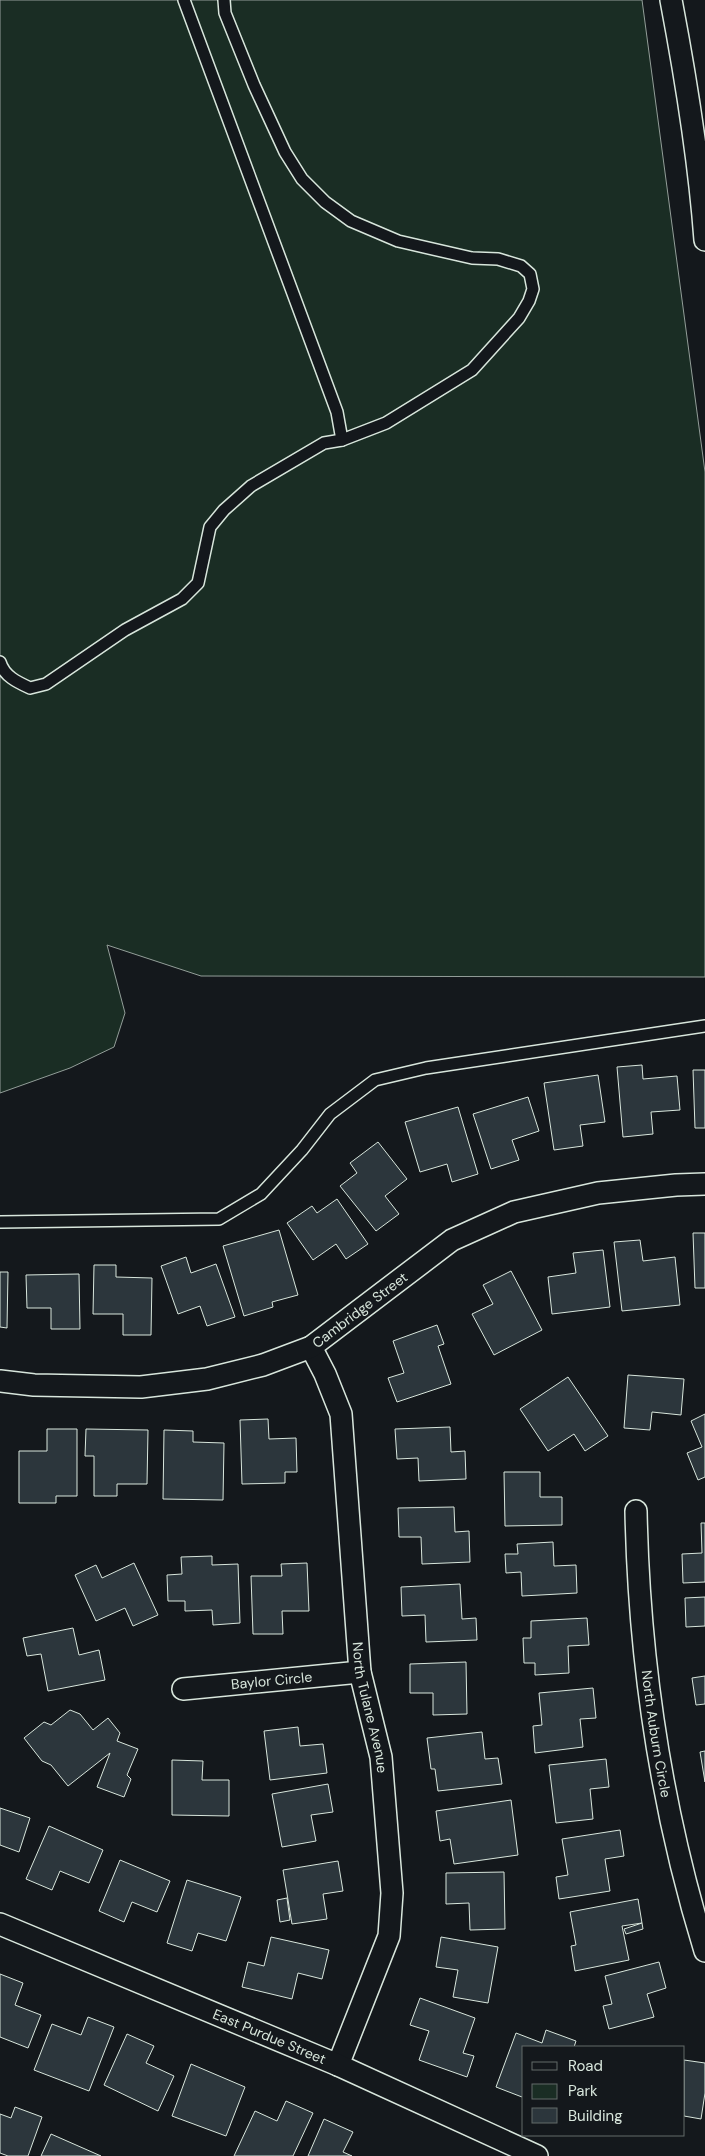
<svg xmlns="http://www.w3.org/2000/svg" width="705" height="2156" font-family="'DM Sans',sans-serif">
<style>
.green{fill:#1a2d24;stroke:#939e99}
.building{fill:#2c363c;stroke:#d8e6dc}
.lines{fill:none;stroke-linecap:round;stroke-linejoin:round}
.service-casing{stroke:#d8e6dc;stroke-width:14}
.minor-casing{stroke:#d8e6dc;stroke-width:24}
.service{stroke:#14181c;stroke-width:11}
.minor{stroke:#14181c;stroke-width:21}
.labels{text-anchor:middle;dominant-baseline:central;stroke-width:4;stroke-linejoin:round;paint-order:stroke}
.street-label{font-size:14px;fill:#d8e6dc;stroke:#14181c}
</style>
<rect width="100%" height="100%" fill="#14181c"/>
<path class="green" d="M 0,0 L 642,0 L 705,472 L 705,977 L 201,976 L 107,945 L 125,1013 L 114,1047 L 70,1068 L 0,1093 Z"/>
<g class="building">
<path d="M 642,1065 L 643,1079 L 677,1076 L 680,1110 L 651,1112 L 653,1134 L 623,1137 L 617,1067 Z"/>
<path d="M 693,1070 L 705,1070 L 705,1128 L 695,1128 Z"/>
<path d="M 598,1075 L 605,1122 L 580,1125 L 583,1146 L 554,1150 L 544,1083 Z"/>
<path d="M 528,1097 L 539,1131 L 512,1140 L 519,1160 L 491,1169 L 473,1114 Z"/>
<path d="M 458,1107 L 478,1174 L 452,1182 L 447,1164 L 420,1172 L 405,1122 Z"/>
<path d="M 378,1142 L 407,1179 L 385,1196 L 399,1214 L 376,1231 L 340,1186 L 357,1173 L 350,1163 Z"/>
<path d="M 337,1199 L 368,1244 L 346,1259 L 336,1244 L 313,1260 L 287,1223 L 312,1206 L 317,1213 Z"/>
<path d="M 279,1230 L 298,1295 L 272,1302 L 273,1307 L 244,1316 L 223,1246 Z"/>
<path d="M 693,1233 L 705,1233 L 705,1288 L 695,1288 Z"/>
<path d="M 640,1240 L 643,1261 L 675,1257 L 680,1305 L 622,1311 L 614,1242 Z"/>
<path d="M 603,1250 L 610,1307 L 552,1314 L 548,1277 L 576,1273 L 573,1253 Z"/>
<path d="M 186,1257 L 191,1273 L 216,1264 L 235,1317 L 207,1326 L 200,1306 L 178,1314 L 161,1266 Z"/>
<path d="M 94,1265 L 116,1265 L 116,1277 L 152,1278 L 151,1335 L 123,1335 L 123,1314 L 93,1314 Z"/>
<path d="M 511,1271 L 542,1330 L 494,1355 L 472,1314 L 493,1304 L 483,1285 Z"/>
<path d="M 0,1272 L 8,1272 L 7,1328 L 0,1327 Z"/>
<path d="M 79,1274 L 80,1329 L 51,1329 L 51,1308 L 27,1308 L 26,1275 Z"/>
<path d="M 437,1325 L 444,1344 L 438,1346 L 451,1384 L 397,1402 L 388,1378 L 404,1373 L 393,1341 Z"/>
<path d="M 628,1375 L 684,1379 L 681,1415 L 652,1412 L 650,1430 L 624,1428 Z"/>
<path d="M 568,1377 L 608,1436 L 585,1451 L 574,1434 L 548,1451 L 520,1409 Z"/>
<path d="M 705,1414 L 705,1477 L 698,1480 L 687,1453 L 702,1447 L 691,1421 Z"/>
<path d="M 268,1419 L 269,1439 L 296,1438 L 297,1472 L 285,1472 L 285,1483 L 242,1484 L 240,1420 Z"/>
<path d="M 450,1427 L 451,1452 L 465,1451 L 466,1479 L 419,1481 L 418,1458 L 397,1459 L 395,1429 Z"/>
<path d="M 47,1429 L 77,1429 L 77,1496 L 56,1496 L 56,1503 L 19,1503 L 19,1451 L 47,1451 Z"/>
<path d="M 86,1429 L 148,1430 L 147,1484 L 117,1484 L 117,1496 L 94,1496 L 94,1456 L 85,1456 Z"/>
<path d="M 164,1430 L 193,1431 L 193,1442 L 224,1443 L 223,1500 L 163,1499 Z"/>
<path d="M 504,1472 L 540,1472 L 540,1497 L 562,1497 L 562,1525 L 505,1526 Z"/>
<path d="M 454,1507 L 455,1532 L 469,1531 L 470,1562 L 422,1564 L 421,1537 L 399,1537 L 398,1508 Z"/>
<path d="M 701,1523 L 705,1523 L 705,1582 L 683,1583 L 682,1554 L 702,1553 Z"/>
<path d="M 553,1542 L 554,1566 L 576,1565 L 577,1593 L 522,1596 L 521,1572 L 506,1573 L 505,1554 L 518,1554 L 517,1544 Z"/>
<path d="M 212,1556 L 212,1565 L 238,1564 L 240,1623 L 213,1625 L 212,1610 L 185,1611 L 185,1601 L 168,1601 L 167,1575 L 182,1574 L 181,1557 Z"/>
<path d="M 134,1563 L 158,1615 L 133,1626 L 125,1608 L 96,1621 L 75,1575 L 96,1565 L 102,1578 Z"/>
<path d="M 307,1563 L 309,1611 L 282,1611 L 283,1634 L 253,1634 L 251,1576 L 282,1576 L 281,1564 Z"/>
<path d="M 460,1584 L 462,1619 L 476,1618 L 477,1640 L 426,1642 L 425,1615 L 402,1616 L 401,1587 Z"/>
<path d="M 705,1597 L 705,1626 L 686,1627 L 685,1598 Z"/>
<path d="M 587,1618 L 589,1645 L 568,1646 L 569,1673 L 535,1675 L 535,1663 L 524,1663 L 523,1638 L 531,1638 L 531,1621 Z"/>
<path d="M 73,1628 L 79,1655 L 99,1650 L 105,1680 L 48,1691 L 41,1654 L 27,1656 L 23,1638 Z"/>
<path d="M 466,1662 L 467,1714 L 433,1715 L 433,1693 L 410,1693 L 410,1664 Z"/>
<path d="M 705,1676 L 705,1704 L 696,1705 L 692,1678 Z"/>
<path d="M 593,1688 L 596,1718 L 580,1719 L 583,1747 L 535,1753 L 533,1726 L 542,1725 L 539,1693 Z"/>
<path d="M 70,1710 L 80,1714 L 93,1730 L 108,1718 L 120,1733 L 117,1741 L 138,1749 L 127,1775 L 131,1779 L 124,1797 L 97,1787 L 110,1753 L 68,1786 L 51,1765 L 42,1761 L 24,1738 L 44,1722 L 51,1725 Z"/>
<path d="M 298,1727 L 300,1746 L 323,1744 L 327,1773 L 270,1780 L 264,1731 Z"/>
<path d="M 482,1732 L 485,1759 L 498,1758 L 502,1784 L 438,1791 L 435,1769 L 431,1769 L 427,1738 Z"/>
<path d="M 705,1751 L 705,1782 L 700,1752 Z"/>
<path d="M 606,1759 L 609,1787 L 590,1789 L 593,1819 L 556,1823 L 549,1765 Z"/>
<path d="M 172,1760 L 203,1761 L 202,1780 L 229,1780 L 229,1816 L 172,1815 Z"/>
<path d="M 328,1784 L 333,1812 L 311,1815 L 316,1841 L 282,1847 L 272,1794 Z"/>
<path d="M 511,1800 L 518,1855 L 454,1864 L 450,1839 L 440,1841 L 436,1811 Z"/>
<path d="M 0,1808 L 30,1818 L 19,1852 L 0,1845 Z"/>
<path d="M 49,1826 L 103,1850 L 89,1883 L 60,1871 L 52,1890 L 26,1879 Z"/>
<path d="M 620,1830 L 624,1856 L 605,1859 L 610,1891 L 559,1899 L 556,1877 L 568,1875 L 562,1839 Z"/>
<path d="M 120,1860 L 170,1881 L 157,1912 L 132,1902 L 124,1922 L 99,1911 Z"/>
<path d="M 338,1861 L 343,1891 L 323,1894 L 327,1919 L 292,1924 L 283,1870 Z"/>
<path d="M 504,1872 L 505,1929 L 470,1930 L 469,1903 L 446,1904 L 446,1873 Z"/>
<path d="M 187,1880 L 241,1897 L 226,1941 L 198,1933 L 192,1951 L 167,1943 Z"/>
<path d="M 287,1898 L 290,1920 L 280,1922 L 277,1900 Z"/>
<path d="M 638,1899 L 642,1923 L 622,1926 L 629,1960 L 575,1971 L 571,1946 L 576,1945 L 570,1912 Z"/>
<path d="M 642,1923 L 643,1929 L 626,1934 L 624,1929 Z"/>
<path d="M 271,1937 L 329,1950 L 322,1979 L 298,1973 L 292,1999 L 242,1987 L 248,1962 L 264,1966 Z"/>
<path d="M 441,1937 L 498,1947 L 488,2003 L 453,1997 L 458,1970 L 436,1967 Z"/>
<path d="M 659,1962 L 666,1988 L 647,1994 L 654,2017 L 609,2029 L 603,2006 L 612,2004 L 605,1976 Z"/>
<path d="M 0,1974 L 23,1983 L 15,2005 L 41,2015 L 28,2048 L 0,2037 Z"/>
<path d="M 420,1998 L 475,2018 L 463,2053 L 474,2056 L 467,2077 L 419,2060 L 429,2031 L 410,2025 Z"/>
<path d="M 88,2017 L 114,2027 L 89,2091 L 34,2070 L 52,2024 L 81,2035 Z"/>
<path d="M 546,2030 L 576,2041 L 574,2047 L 524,2047 L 524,2091 L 522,2097 L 496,2087 L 516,2033 L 542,2043 Z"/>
<path d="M 127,2034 L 154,2046 L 146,2063 L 174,2076 L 158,2111 L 104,2085 Z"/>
<path d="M 684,2060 L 705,2063 L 705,2093 L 701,2119 L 684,2116 Z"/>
<path d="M 191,2064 L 245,2087 L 226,2136 L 172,2116 Z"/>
<path d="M 286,2101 L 313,2113 L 293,2156 L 234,2156 L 255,2111 L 277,2121 Z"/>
<path d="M 15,2107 L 42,2117 L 28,2156 L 8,2156 L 0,2153 L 0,2114 L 11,2118 Z"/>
<path d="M 324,2119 L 353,2132 L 343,2152 L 352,2156 L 308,2156 Z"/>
<path d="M 51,2134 L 101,2156 L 41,2156 Z"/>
</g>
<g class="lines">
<g class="service-casing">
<g id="service">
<path d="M 184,0 L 337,412 L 342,440"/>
<path d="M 0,662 C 4,676 17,682 30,688 L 46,684 L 125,630 L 182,599 L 198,583 L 210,527 L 224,510 L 251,486 L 324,443 L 342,440 L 386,423 L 472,370 L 519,318 L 529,301 L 533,289 L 530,274 L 521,266 L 498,259 L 472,258 L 398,241 L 351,221 L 325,202 L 302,179 L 285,152 L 254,85 L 225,13 L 224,0"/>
<path d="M 0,1222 L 219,1219 L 261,1194 L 302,1150 L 330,1114 L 375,1080 L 426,1068 L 705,1026"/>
</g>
</g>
<g class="minor-casing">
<g id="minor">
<path d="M 671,0 C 686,79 699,159 705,240"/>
<path id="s1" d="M 311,1347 L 325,1374 L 341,1414 L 360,1672 L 381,1757 L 392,1893 L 389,1936 L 338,2065"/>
<path id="s2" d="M 0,1381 L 34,1385 L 141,1387 L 207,1379 L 263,1365 L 311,1347 L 452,1240 L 514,1212 L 598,1193 L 676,1185 L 705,1184"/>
<path id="s3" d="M 636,1511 C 639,1660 661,1808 705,1951"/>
<path id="s4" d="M 183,1689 L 360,1672"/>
<path id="s5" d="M 0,1924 L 338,2065 L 537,2156"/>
</g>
</g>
<use href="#service" class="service"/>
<use href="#minor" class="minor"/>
</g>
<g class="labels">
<g class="street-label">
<text stroke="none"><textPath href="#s2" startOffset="378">Cambridge Street</textPath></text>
<text stroke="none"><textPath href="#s4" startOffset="89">Baylor Circle</textPath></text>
<text stroke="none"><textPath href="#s1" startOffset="369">North Tulane Avenue</textPath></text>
<text stroke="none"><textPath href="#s3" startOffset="224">North Auburn Circle</textPath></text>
<text stroke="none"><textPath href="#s5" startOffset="292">East Purdue Street</textPath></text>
</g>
</g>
<rect x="522" y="2046" width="162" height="90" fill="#14181c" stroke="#626a69"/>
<rect x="532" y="2062" width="25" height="8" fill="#14181c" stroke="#626a69"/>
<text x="568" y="2071" font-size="15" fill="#d8e6dc">Road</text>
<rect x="532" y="2084" width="25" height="15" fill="#1a2d24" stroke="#626a69"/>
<text x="568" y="2096" font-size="15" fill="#d8e6dc">Park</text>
<rect x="532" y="2108" width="25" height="15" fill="#2c363c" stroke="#626a69"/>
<text x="568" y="2121" font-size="15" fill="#d8e6dc">Building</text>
</svg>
